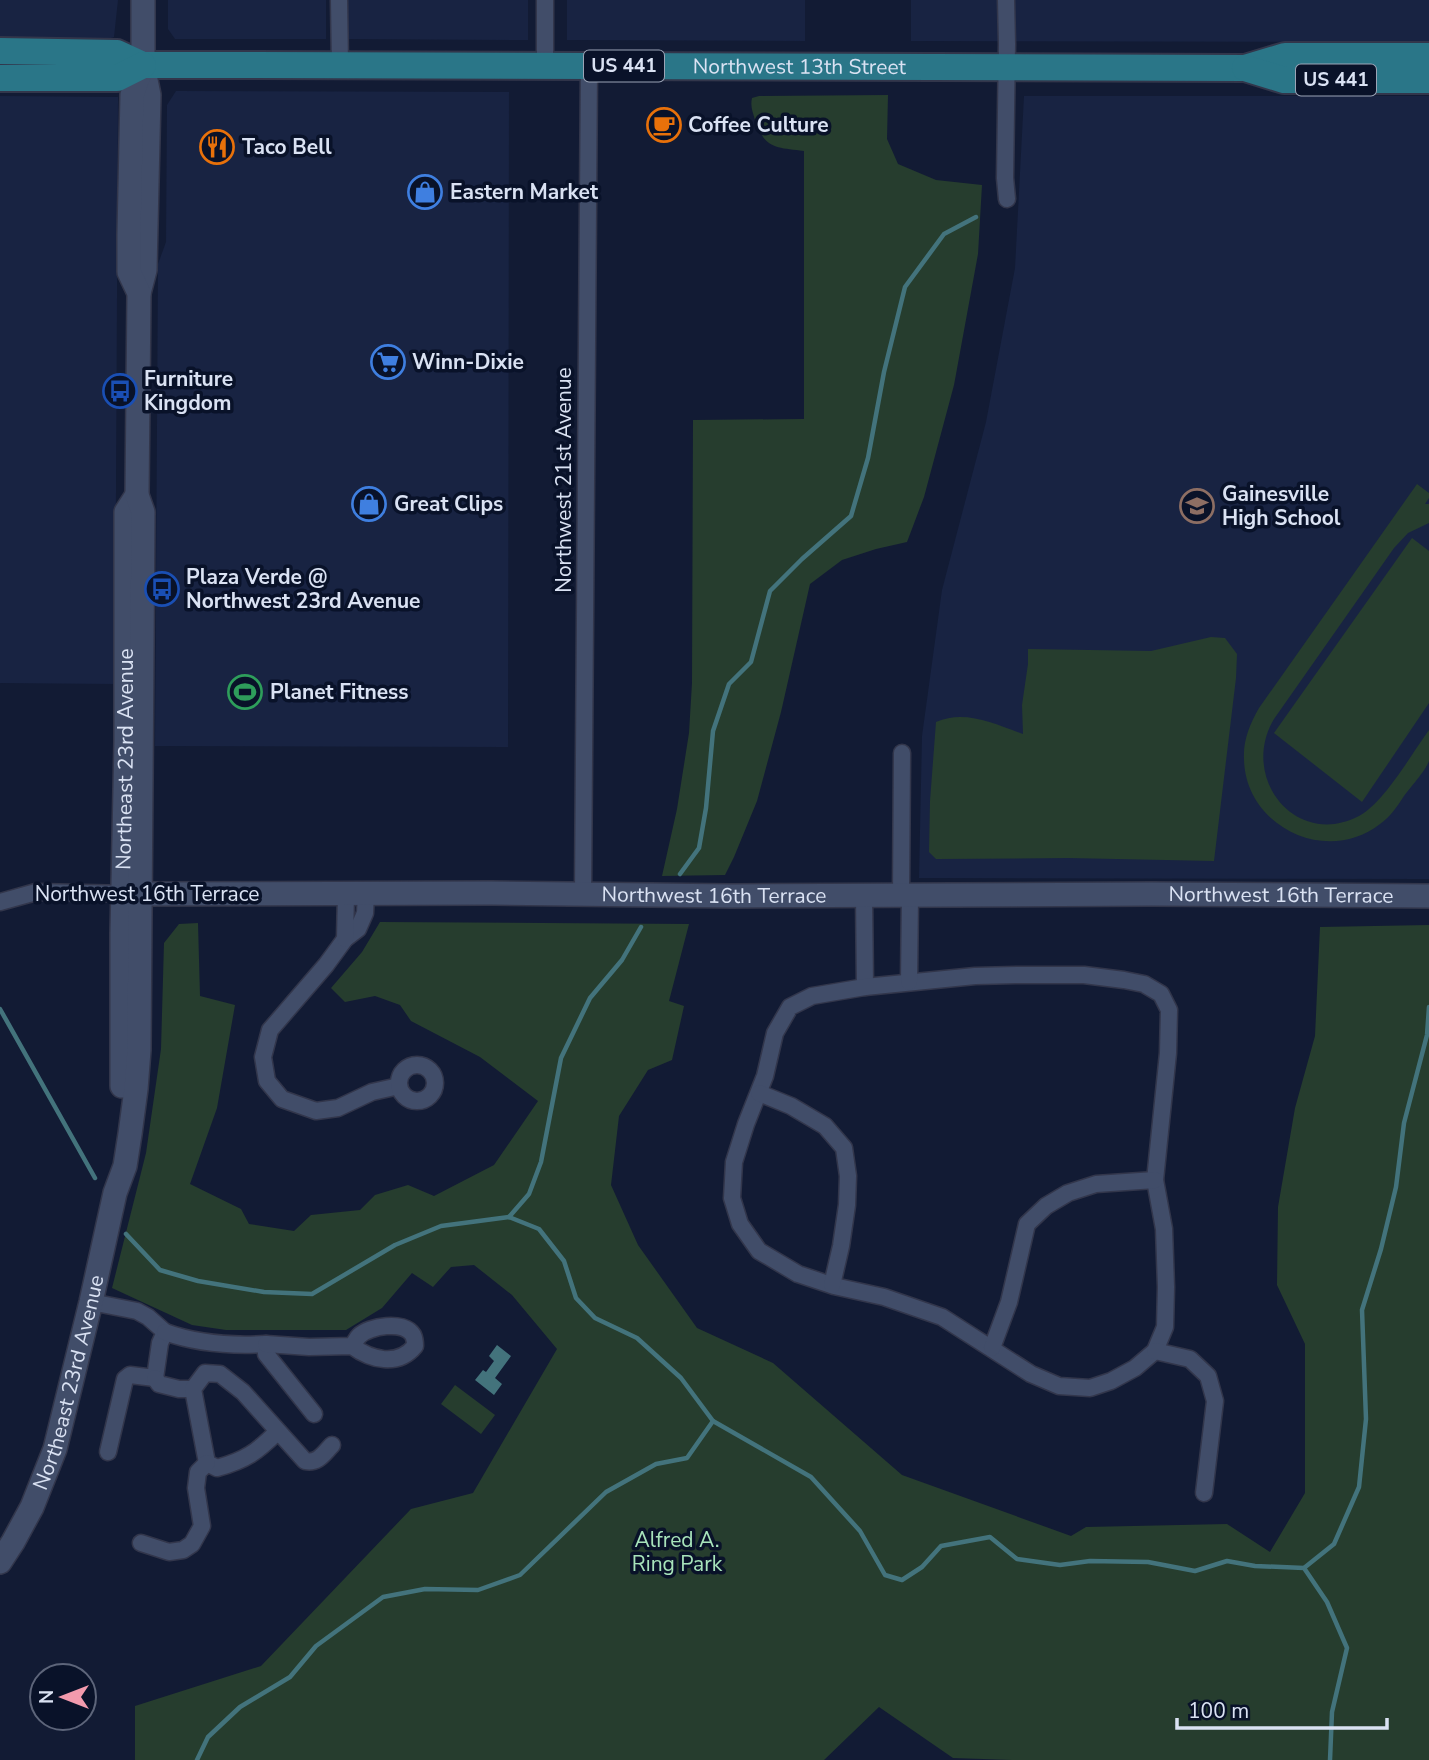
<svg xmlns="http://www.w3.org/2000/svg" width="1429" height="1760" font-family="'Nunito Sans',sans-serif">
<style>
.built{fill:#182342}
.green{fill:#263d2e}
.water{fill:#43737c}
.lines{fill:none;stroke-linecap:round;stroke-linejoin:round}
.stream{stroke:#43737c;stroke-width:4.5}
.street-casing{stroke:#32364b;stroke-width:19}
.secondary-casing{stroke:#32364b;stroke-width:26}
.primary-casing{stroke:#32364b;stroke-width:30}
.street{stroke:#414d69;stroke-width:16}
.secondary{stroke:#414d69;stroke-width:23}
.primary{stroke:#2a7688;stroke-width:26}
.labels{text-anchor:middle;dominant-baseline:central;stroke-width:7;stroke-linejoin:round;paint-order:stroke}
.shield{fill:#091229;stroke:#9ba4b6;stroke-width:2}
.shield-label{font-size:19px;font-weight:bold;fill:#dae2f3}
.street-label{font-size:21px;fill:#dae2f3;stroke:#091229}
.poi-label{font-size:21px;font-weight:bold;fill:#dae2f3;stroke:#091229;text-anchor:start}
.park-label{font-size:21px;fill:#a8e4bb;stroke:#091229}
</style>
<rect width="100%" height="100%" fill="#121b34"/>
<g class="built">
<path d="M 0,0 L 118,0 L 114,37 L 103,41 L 0,38 Z"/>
<path d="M 168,0 L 326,0 L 326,39 L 175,39 L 168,29 Z"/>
<path d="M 345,0 L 528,0 L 528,40 L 345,39 Z"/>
<path d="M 567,0 L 805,0 L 805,41 L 567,40 Z"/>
<path d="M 911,0 L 1429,0 L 1429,42 L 911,41 Z"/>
<path d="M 176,91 L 509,92 L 508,747 L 155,746 L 158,264 L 166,242 L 167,105 Z"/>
<path d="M 0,96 L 118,97 L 115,684 L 0,683 Z"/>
<path d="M 1024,96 L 1429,96 L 1429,879 L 919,878 L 922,736 L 942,590 L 986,422 L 1015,268 Z"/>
</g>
<g class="green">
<path d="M 888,95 L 887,139 L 898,164 L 936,180 L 982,185 L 978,254 L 954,385 L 924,497 L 907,542 L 876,549 L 842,560 L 810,584 L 781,712 L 757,801 L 734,857 L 725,875 L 662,876 L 677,809 L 689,733 L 692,683 L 693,420 L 804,419 L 804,151 C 777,147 765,150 755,120 C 753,112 750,107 752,98 L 759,96 Z"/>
<path d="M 1417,484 L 1429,493 L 1429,498 L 1425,504 L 1429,504 L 1429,523 L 1408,533 L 1394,548 L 1274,719 C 1239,778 1296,849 1359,816 C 1384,803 1412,753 1429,730 C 1429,738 1429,754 1429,761 C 1426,770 1410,788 1404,796 C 1397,807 1390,817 1380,824 C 1326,866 1245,826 1244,759 C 1243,740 1250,724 1259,708 Z"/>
<path d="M 1412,538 L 1429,551 L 1429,703 L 1362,802 L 1274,733 Z"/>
<path d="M 1211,637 L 1225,638 L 1237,654 L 1236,678 L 1214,861 L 1068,858 L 936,859 L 929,852 L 930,801 L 936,722 C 965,709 995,724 1023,734 L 1022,705 L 1028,664 L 1028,649 L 1151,651 Z"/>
<path d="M 380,922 L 689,924 L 669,1001 L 684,1006 L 672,1060 L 648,1070 L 619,1116 L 611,1185 L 638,1245 L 697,1328 L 773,1363 L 902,1475 L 1071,1536 L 1086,1527 L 1227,1524 L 1270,1552 L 1305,1493 L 1305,1344 L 1277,1285 L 1278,1207 L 1295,1108 L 1315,1036 L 1320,927 L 1429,925 L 1429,1760 L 1012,1760 L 953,1758 L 879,1707 L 824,1760 L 135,1760 L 135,1706 L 261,1666 L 411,1509 L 473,1493 L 557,1349 L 512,1295 L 474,1265 L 451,1267 L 433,1287 L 412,1273 L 382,1308 L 346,1330 L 226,1330 L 192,1325 L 112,1288 L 146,1153 L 161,1049 L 164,943 L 179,924 L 198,923 L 200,996 L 235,1005 L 217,1108 L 190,1184 L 241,1209 L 249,1224 L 294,1231 L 311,1215 L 360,1210 L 375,1195 L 408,1185 L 434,1196 L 494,1165 L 538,1101 L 480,1057 L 411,1021 L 400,1005 L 375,996 L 345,1002 L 331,988 L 362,952 Z"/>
<path d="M 455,1385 L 495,1415 L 481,1434 L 441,1404 Z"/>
</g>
<path class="water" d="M 497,1345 L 511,1356 L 495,1378 L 502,1384 L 494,1395 L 475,1380 L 483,1370 L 486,1372 L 494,1361 L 489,1356 Z"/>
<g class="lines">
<g class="stream">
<path d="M 680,874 L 699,848 L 706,808 L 713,731 L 729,684 L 751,662 L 770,591 L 802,559 L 851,516 L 868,458 L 884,372 L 905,287 L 944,234 L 976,217"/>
<path d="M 0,1009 L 95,1178"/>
<path d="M 509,1217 L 539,1229 L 564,1261 L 576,1298 L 595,1318 L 637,1338 L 681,1378 L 713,1421 L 811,1477 L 860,1531 L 885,1575 L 902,1580 L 922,1567 L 941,1546 L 990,1537 L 1017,1559 L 1060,1565 L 1090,1561 L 1148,1562 L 1195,1571 L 1227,1561 L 1255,1566 L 1304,1568 L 1327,1602 L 1347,1648 L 1332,1712 L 1330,1760"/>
<path d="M 509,1217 L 529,1194 L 541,1162 L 561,1058 L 590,998 L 622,960 L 641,927"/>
<path d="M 126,1234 L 160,1270 L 198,1281 L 264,1292 L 312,1294 L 395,1245 L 441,1226 L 509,1217"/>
<path d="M 1304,1568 L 1334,1544 L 1359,1487 L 1366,1419 L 1362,1310 L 1381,1249 L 1396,1187 L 1404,1123 L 1427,1035 L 1429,1007"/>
<path d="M 197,1760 L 208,1737 L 240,1707 L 290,1677 L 316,1646 L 383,1597 L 425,1589 L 478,1590 L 520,1575 L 606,1492 L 656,1464 L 687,1458 L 713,1421"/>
</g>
<g class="street-casing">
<g id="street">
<path d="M 339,0 L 340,65"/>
<path d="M 545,0 L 545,66"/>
<path d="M 1006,0 L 1007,44 L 1005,178 L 1007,199"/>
<path d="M 366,893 L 365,913 L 358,929 L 345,939 L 326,965 L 270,1030 L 263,1057 L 267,1081 L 282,1099 L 316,1111 L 338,1108 L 372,1092 L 399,1086"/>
<path d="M 583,894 L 589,66"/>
<path d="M 864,896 L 865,987"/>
<path d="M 901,896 L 902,753"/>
<path d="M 0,902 L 36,892 L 131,894"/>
<path d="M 345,939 L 346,894"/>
<path d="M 1016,975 L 1084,975 L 1124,980 L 1144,984 L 1161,994 L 1169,1010 L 1168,1053 L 1155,1180 L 1164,1229 L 1166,1287 L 1165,1327 L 1155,1351 L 1135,1368 L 1111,1381 L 1090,1388 L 1059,1386 L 1031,1374 L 942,1317 L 884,1297 L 834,1286 L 798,1274 L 759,1251 L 740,1224 L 732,1198 L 734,1162 L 746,1124 L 765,1076 L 775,1033 L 790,1007 L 812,996 L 865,987 L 975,976 Z"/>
<path d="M 909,982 L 910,896"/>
<circle cx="417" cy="1083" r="18"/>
<path d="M 759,1093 L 791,1106 L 825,1126 L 844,1148 L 848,1176 L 847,1205 L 841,1246 L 832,1285"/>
<path d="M 91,1302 L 137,1311 L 148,1317 L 165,1332 L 160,1343 L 155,1378 L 130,1375 L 125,1379 L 108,1452"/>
<path d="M 165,1332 C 198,1344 232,1346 266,1344 L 266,1354 L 314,1414"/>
<path d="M 266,1344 L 309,1347 L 352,1346 C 355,1343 356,1339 359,1336 C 369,1326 404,1320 413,1335 C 414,1337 415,1343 415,1346 C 398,1367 371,1360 352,1346"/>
<path d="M 992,1348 L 1009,1302 L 1027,1224 L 1046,1206 L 1068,1193 L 1096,1184 L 1155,1180"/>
<path d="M 1155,1351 L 1190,1359 L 1208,1376 L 1215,1401 L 1204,1493"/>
<path d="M 155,1378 L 159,1384 L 179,1389 L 193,1389"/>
<path d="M 278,1431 C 257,1452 246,1460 217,1468 L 207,1463 L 193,1389 L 205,1373 L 220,1374 L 243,1392 L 305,1461 C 318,1464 324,1453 332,1445"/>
<path d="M 141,1543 L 169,1552 L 183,1550 L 192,1544 L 202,1526 L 196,1488 L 198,1472 L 207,1463"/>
</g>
</g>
<g class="secondary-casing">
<g id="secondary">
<path d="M 139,293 L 145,270 L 149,95 L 143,65 L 143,0"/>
<path id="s1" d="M 140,894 L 491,893 L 732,896 L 1151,894 L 1429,896"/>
<path id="s2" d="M 122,1086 L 122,933 L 126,741 L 126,512 L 137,495"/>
<path id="s3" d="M 0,1562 L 13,1542 L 32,1507 L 55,1449 L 91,1302 L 115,1193 L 125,1166 L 130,1134 L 136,1089 L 139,1050 L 143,512 L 137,495 L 139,293 L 129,272 L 129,234 L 132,95 L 143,65"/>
</g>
</g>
<g class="primary-casing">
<g id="primary">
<path id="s4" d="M 0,51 L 117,53 L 143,65 L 242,65 L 1245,68 L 1285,56 L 1429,56"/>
<path d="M 1245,68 L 1284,80 L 1429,80"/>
<path d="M 0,78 L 117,78 L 143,65"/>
</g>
</g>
<use href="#street" class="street"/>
<use href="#secondary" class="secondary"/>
<use href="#primary" class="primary"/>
</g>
<defs>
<g id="cafe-ring" transform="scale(1.75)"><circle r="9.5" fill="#091229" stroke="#e8710a" stroke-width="1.5"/><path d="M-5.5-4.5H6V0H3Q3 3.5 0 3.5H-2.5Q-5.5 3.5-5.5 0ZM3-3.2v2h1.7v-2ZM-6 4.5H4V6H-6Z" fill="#e8710a"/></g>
<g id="restaurant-ring" transform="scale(1.75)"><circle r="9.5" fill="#091229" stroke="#e8710a" stroke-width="1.5"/><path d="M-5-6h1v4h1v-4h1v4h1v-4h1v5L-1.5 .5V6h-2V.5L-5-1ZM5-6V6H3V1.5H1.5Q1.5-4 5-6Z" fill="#e8710a"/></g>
<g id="shop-ring" transform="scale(1.75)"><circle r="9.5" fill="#091229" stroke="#3f7fe0" stroke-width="1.5"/><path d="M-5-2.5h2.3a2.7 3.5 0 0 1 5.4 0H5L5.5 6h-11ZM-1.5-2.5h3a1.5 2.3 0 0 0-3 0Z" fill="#3f7fe0"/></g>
<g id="supermarket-ring" transform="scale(1.75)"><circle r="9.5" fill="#091229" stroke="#3f7fe0" stroke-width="1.5"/><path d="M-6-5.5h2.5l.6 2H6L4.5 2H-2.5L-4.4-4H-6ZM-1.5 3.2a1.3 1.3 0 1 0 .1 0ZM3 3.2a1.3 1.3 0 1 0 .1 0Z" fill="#3f7fe0"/></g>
<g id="bus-ring" transform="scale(1.75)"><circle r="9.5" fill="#091229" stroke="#1a4fb4" stroke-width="1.5"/><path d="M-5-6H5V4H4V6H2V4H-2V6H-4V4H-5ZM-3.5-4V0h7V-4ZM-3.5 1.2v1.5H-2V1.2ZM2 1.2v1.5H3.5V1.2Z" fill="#1a4fb4"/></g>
<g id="school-ring" transform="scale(1.75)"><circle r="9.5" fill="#091229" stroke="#8d6e63" stroke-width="1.5"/><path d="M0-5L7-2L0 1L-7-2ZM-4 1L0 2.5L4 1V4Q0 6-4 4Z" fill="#8d6e63"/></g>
<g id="stadium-ring" transform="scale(1.75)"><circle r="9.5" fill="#091229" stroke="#2e9e5b" stroke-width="1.5"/><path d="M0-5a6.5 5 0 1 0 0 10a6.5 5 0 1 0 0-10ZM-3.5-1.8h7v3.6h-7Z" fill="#2e9e5b"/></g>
</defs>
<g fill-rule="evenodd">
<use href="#cafe-ring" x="664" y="125"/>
<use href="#restaurant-ring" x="217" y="147"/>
<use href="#shop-ring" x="425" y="192"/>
<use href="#supermarket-ring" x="388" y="362"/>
<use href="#bus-ring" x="120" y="391"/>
<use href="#shop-ring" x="369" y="504"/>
<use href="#school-ring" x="1197" y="506"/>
<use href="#bus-ring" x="162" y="589"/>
<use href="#stadium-ring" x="245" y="692"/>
</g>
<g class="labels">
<g class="shield">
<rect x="584" y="50.5" width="80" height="31" rx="5"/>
<rect x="1296" y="64.5" width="80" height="31" rx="5"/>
</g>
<g class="shield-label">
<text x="624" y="66">US 441</text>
<text x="1336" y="80">US 441</text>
</g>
<g class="street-label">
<text stroke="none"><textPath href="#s4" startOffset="802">Northwest 13th Street</textPath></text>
<text transform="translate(564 480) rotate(-90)">Northwest 21st Avenue</text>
<text stroke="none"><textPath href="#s2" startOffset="327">Northeast 23rd Avenue</textPath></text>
<text x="147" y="894">Northwest 16th Terrace</text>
<text stroke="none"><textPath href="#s1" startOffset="574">Northwest 16th Terrace</textPath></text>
<text stroke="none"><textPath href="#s1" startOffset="1141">Northwest 16th Terrace</textPath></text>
<text stroke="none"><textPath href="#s3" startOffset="194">Northeast 23rd Avenue</textPath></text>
</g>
<g class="poi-label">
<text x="688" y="125">Coffee Culture</text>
<text x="242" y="147">Taco Bell</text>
<text x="450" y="192">Eastern Market</text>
<text x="412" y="362">Winn-Dixie</text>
<text x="144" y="379">Furniture<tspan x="144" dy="24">Kingdom</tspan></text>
<text x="1222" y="494">Gainesville<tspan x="1222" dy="24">High School</tspan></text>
<text x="394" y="504">Great Clips</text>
<text x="186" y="577">Plaza Verde @<tspan x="186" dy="24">Northwest 23rd Avenue</tspan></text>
<text x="270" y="692">Planet Fitness</text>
</g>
<g class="park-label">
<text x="677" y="1540">Alfred A.<tspan x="677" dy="24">Ring Park</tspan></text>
</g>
</g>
<g transform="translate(63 1697) rotate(270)"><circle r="33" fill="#091229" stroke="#5d657a" stroke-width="2"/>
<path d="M0-5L12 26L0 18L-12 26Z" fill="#f29aad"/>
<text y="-10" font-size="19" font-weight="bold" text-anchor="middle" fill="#dae2f3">N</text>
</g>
<path d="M1177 1718v10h210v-10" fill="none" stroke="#dae2f3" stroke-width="3.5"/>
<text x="1188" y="1718" font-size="21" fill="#dae2f3" stroke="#091229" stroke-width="5" paint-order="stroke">100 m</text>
</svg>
